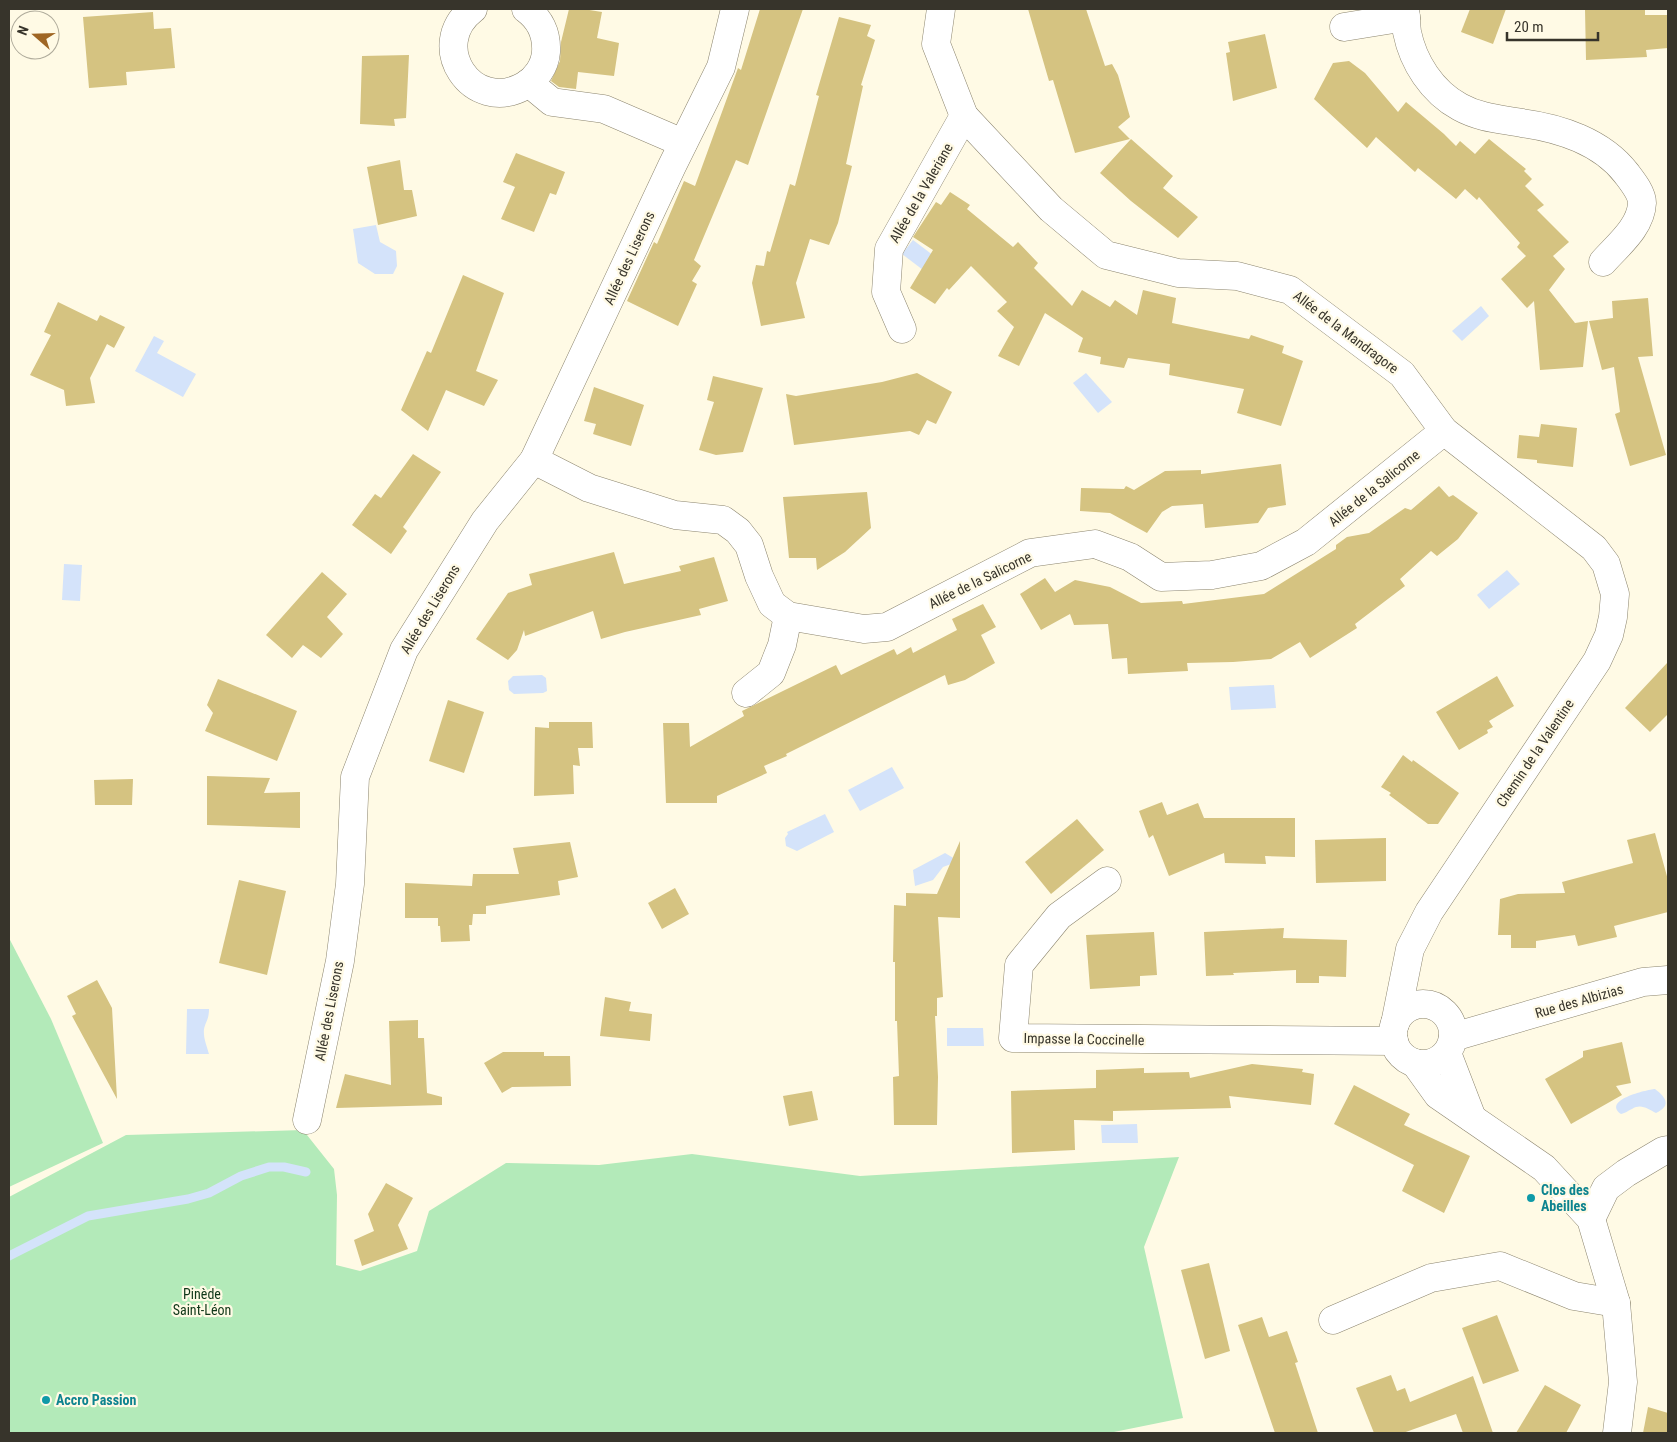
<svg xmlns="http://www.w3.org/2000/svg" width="1677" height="1442" font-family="'Roboto Condensed',sans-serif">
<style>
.green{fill:#b3eab9}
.water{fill:#d4e3fa}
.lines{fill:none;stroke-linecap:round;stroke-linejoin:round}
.stream{stroke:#d4e3fa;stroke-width:9}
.building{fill:#d5c381}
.minor-casing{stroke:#8c856f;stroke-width:29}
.minor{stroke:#fff;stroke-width:28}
.culture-dot{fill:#0f9aa8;stroke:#fffae5;stroke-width:2}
.labels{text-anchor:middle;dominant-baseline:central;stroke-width:4.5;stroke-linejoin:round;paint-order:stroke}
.street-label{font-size:14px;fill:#37342b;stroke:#fffae5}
.culture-label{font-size:14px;font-weight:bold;fill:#0d838f;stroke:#fffae5;text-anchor:start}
.park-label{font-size:14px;fill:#0f3718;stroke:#fffae5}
</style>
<rect width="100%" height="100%" fill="#fffae5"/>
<g class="green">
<path d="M 9,938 L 51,1019 L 103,1143 L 9,1187 Z"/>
<path d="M 303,1130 L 334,1169 L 337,1195 L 336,1265 L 360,1271 L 417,1251 L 429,1211 L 506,1163 L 599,1165 L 692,1154 L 860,1176 L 1179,1157 L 1144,1247 L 1183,1418 L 1109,1433 L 9,1433 L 9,1197 L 126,1135 Z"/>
</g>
<g class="water">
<path d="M 376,225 L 380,242 L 396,251 L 397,266 L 393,274 L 375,274 L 358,263 L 353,229 Z"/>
<path d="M 913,240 L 942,262 L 931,276 L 902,254 Z"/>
<path d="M 1481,306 L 1489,316 L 1462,341 L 1452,331 Z"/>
<path d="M 154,336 L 164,341 L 157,353 L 196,374 L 183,397 L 135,371 Z"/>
<path d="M 1086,373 L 1112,402 L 1098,413 L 1073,383 Z"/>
<path d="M 64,564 L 82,565 L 80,601 L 62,600 Z"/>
<path d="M 1507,570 L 1520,584 L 1489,609 L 1477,595 Z"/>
<path d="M 542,675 L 546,678 L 547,691 L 543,693 L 514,694 L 509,690 L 508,681 L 513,676 Z"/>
<path d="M 1274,685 L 1276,708 L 1231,710 L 1229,687 Z"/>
<path d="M 892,767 L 904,788 L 860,811 L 848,790 Z"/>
<path d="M 825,814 L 834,832 L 797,851 L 786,846 L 785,838 L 788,834 L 787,832 Z"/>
<path d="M 945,853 L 955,859 L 951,864 L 943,867 L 933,880 L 915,886 L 913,870 Z"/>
<path d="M 187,1009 L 209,1009 C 209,1019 206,1021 204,1029 C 203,1038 207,1046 209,1054 L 186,1054 Z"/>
<path d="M 947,1028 L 983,1028 L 984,1046 L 947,1046 Z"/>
<path d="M 1655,1089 C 1667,1098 1671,1106 1656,1113 C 1648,1109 1641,1103 1632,1109 C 1627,1111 1626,1113 1621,1114 C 1602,1100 1646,1090 1655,1089 Z"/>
<path d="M 1137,1124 L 1138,1143 L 1102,1143 L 1101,1125 Z"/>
</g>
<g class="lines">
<path class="stream" d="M 9,1256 L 88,1216 L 188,1199 L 209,1193 L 241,1176 L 269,1167 L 284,1167 L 306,1172"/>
</g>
<g class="building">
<path d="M 569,9 L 583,9 L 602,12 L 597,38 L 619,43 L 614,76 L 578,72 L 576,89 L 559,87 L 551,81 L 560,61 L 561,42 Z"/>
<path d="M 760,9 L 803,9 L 748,165 L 736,160 L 694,260 L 701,266 L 692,281 L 697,284 L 678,326 L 627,301 L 654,242 L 657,244 L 684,181 L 695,186 L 738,68 L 741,70 Z"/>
<path d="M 1028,9 L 1086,9 L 1105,66 L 1112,64 L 1118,75 L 1130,117 L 1118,127 L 1130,139 L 1075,153 L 1053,80 L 1049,81 Z"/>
<path d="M 1470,9 L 1506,9 L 1493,44 L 1461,32 Z"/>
<path d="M 1585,9 L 1645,9 L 1645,15 L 1668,15 L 1668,48 L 1646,50 L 1647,57 L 1586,60 Z"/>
<path d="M 153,12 L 154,29 L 171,28 L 175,68 L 126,72 L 127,85 L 89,88 L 83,17 Z"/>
<path d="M 839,17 L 871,25 L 867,36 L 875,40 L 861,85 L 863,86 L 846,164 L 852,166 L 838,223 L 829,245 L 810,239 L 796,283 L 805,318 L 761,326 L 752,283 L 756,265 L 764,266 L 767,251 L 770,252 L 790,184 L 795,186 L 819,96 L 816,95 Z"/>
<path d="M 1265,34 L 1277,88 L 1233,101 L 1226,53 L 1230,52 L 1228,42 Z"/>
<path d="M 409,55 L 406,118 L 394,119 L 395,126 L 360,124 L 362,56 Z"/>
<path d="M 1349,61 L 1365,73 L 1398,112 L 1406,102 L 1444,134 L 1456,146 L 1460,141 L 1475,154 L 1489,139 L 1526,169 L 1524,171 L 1532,179 L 1525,186 L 1544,205 L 1537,210 L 1569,242 L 1553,256 L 1565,269 L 1549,290 L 1575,323 L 1588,321 L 1583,367 L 1540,370 L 1534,301 L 1527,308 L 1501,279 L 1526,256 L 1517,247 L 1520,243 L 1479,197 L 1477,200 L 1465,189 L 1456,199 L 1418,168 L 1415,172 L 1376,137 L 1367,148 L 1314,99 L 1333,63 Z"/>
<path d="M 1131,139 L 1173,176 L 1163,188 L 1198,217 L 1178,238 L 1131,201 L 1100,173 Z"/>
<path d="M 516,153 L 565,172 L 556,195 L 550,193 L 534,232 L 501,219 L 515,187 L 503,182 Z"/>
<path d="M 400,160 L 404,190 L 412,190 L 417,216 L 378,225 L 367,167 Z"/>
<path d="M 950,192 L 970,205 L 967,209 L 1013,247 L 1018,242 L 1038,263 L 1034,268 L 1072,306 L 1082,290 L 1110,307 L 1115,300 L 1137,315 L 1143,290 L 1176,298 L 1172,323 L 1249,339 L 1251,335 L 1284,346 L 1282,353 L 1303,361 L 1281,426 L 1237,413 L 1244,389 L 1169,375 L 1170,364 L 1128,358 L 1124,368 L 1100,364 L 1101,357 L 1078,352 L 1083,338 L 1045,313 L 1019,366 L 998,356 L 1014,327 L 997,311 L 1007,302 L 971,266 L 949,290 L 947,288 L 935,304 L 910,288 L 933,250 L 913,237 L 936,202 L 941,205 Z"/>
<path d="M 463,275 L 504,293 L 476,371 L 498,380 L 484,406 L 446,390 L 428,431 L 401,410 L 427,351 L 431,353 Z"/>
<path d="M 1648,298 L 1653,356 L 1638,357 L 1666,455 L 1630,466 L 1615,414 L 1620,412 L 1614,367 L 1602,370 L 1589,321 L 1613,318 L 1612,301 Z"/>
<path d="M 58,302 L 97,321 L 100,315 L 125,327 L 114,348 L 107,344 L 90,378 L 95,403 L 66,406 L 64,390 L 30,375 L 51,335 L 44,332 Z"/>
<path d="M 917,373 L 952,392 L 936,424 L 927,420 L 919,435 L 910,431 L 794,445 L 786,394 L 796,396 L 882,382 Z"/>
<path d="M 713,376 L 763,388 L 743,452 L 716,455 L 699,450 L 714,402 L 707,400 Z"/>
<path d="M 594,387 L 644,405 L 631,446 L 593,434 L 596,424 L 584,421 Z"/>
<path d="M 1541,424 L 1577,428 L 1573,467 L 1537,463 L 1537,460 L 1517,458 L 1519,435 L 1539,437 Z"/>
<path d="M 413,454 L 441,472 L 403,527 L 407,531 L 391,554 L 352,525 L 375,494 L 381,498 Z"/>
<path d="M 1281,464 L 1286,505 L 1268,508 L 1258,523 L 1205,528 L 1203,504 L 1172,506 L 1162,512 L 1147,533 L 1110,513 L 1080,511 L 1081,488 L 1124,489 L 1126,486 L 1134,490 L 1165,471 L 1201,470 L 1201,474 Z"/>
<path d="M 1439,486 L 1449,497 L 1453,495 L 1478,513 L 1458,539 L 1437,556 L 1431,551 L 1400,579 L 1405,586 L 1355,624 L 1357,628 L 1310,658 L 1300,642 L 1271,659 L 1233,662 L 1187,663 L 1188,671 L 1128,674 L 1127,658 L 1112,659 L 1108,624 L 1074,625 L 1070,614 L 1041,630 L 1020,594 L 1045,578 L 1055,592 L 1075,580 L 1110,587 L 1141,603 L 1182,601 L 1183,604 L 1264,594 L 1336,549 L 1336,545 L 1347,537 L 1369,533 L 1405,508 L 1411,510 Z"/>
<path d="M 867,492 L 871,528 L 845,552 L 817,570 L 816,558 L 789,558 L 783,497 Z"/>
<path d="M 614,552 L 624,584 L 681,571 L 679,566 L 714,557 L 728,601 L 699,609 L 701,615 L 625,632 L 601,639 L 593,611 L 525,636 L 524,630 L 517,650 L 508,660 L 476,639 L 508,593 L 532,585 L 529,574 Z"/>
<path d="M 322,572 L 347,594 L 327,617 L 343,634 L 321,658 L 303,645 L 292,658 L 266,635 Z"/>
<path d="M 983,604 L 996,627 L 981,635 L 995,663 L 965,680 L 948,685 L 945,675 L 786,754 L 787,756 L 764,766 L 767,773 L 717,796 L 717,803 L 666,803 L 663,723 L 689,723 L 690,747 L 744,716 L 742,711 L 836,665 L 841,675 L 894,649 L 897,655 L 911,647 L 913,653 L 957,630 L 952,619 Z"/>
<path d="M 1668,662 L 1668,714 L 1650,732 L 1625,708 Z"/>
<path d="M 1497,676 L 1514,706 L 1489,721 L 1493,727 L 1487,730 L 1488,733 L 1459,750 L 1436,712 Z"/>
<path d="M 218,679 L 297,711 L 277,761 L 205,731 L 213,713 L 207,705 Z"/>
<path d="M 448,700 L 484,712 L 464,773 L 429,761 Z"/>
<path d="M 549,722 L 592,722 L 593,748 L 578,748 L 580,766 L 573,765 L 574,794 L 534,796 L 535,727 L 549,728 Z"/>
<path d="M 1403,755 L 1412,762 L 1413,760 L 1459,793 L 1438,824 L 1428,824 L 1389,795 L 1391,793 L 1381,787 Z"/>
<path d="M 207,776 L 270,778 L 264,793 L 300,792 L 300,828 L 207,825 Z"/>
<path d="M 133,779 L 132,805 L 95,805 L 94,780 Z"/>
<path d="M 1162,802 L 1167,815 L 1198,803 L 1204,818 L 1295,818 L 1295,857 L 1265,856 L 1266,864 L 1225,863 L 1224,853 L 1169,876 L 1153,835 L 1149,838 L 1139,811 Z"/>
<path d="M 1077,819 L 1104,850 L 1051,894 L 1025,862 Z"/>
<path d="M 1655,833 L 1668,880 L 1668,912 L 1614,926 L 1617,937 L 1578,946 L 1575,935 L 1536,941 L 1536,948 L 1511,948 L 1511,935 L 1498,935 L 1500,899 L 1518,894 L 1565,893 L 1562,882 L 1633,863 L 1627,840 Z"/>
<path d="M 1386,838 L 1386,881 L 1316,883 L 1315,840 Z"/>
<path d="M 960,841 L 960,918 L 938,917 L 943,997 L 937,998 L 937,1016 L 935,1016 L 938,1077 L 937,1125 L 894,1125 L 893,1077 L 899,1076 L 897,1021 L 895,1021 L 895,962 L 893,962 L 894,905 L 906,906 L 906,893 L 937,894 Z"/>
<path d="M 570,842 L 578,877 L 558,881 L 560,895 L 486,906 L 486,914 L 473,914 L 472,925 L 469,925 L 470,941 L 441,942 L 440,926 L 438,926 L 438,918 L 405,918 L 405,883 L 472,886 L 473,874 L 519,874 L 513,848 Z"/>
<path d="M 239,880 L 286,891 L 267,975 L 219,963 Z"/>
<path d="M 675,888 L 689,914 L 662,929 L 648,903 Z"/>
<path d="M 1284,928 L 1283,938 L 1347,940 L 1346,977 L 1319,976 L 1319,983 L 1296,983 L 1296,970 L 1233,973 L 1234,975 L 1206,976 L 1204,932 Z"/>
<path d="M 1154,932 L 1157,975 L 1140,976 L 1140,986 L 1090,989 L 1086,935 Z"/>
<path d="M 97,980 L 112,1008 L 117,1099 L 72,1016 L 76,1014 L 67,996 Z"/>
<path d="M 605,997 L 631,1002 L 629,1011 L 652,1014 L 650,1041 L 600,1036 Z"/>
<path d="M 418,1020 L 418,1038 L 424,1038 L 427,1093 L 442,1097 L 442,1105 L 336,1108 L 345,1074 L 391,1085 L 389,1021 Z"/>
<path d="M 1622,1042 L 1631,1083 L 1616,1086 L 1622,1095 L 1571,1124 L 1545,1079 L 1583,1057 L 1583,1051 Z"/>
<path d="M 503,1052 L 544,1052 L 544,1056 L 570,1056 L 571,1086 L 512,1087 L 502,1093 L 484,1063 Z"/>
<path d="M 1252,1064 L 1303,1069 L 1302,1072 L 1314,1074 L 1311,1105 L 1229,1096 L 1231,1108 L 1113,1111 L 1113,1121 L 1074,1120 L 1075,1150 L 1012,1153 L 1011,1091 L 1096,1088 L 1096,1070 L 1144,1068 L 1144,1073 L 1189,1072 L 1190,1078 Z"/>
<path d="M 1354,1085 L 1410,1114 L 1404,1125 L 1470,1156 L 1444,1213 L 1402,1191 L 1414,1165 L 1334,1124 Z"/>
<path d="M 812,1091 L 818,1120 L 789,1126 L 783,1096 Z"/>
<path d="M 386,1183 L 413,1198 L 398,1225 L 408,1249 L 362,1266 L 354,1240 L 374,1231 L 368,1214 Z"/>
<path d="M 1209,1263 L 1230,1351 L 1205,1359 L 1181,1270 Z"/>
<path d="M 1497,1315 L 1519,1371 L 1483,1384 L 1462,1328 Z"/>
<path d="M 1262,1317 L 1269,1337 L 1287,1331 L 1298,1362 L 1295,1363 L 1318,1433 L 1275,1433 L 1238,1325 Z"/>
<path d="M 1391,1375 L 1397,1391 L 1405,1388 L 1410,1402 L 1473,1376 L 1493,1433 L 1463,1433 L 1456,1414 L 1403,1433 L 1374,1433 L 1356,1388 Z"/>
<path d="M 1545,1385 L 1581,1405 L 1566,1433 L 1516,1433 Z"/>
<path d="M 1648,1407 L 1668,1413 L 1668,1433 L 1643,1433 Z"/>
</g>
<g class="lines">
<g class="minor-casing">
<g id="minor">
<path d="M 473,9 C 426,45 472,115 524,86 C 536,79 545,66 546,52 C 547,34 541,20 526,9"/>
<path d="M 941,9 L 936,44 L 964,116 L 1051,209 L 1106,255 L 1178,273 L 1237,276 L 1290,290 L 1402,374 L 1444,431 L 1594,548 L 1606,564 L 1615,594 L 1613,617 L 1609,635 L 1597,661 L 1429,912 L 1410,949 L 1395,1024"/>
<path d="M 1405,9 C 1406,16 1406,24 1407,32 C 1413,62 1432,92 1460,107 C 1480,118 1500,119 1522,123 C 1560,128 1602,142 1626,173 C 1632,181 1642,193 1642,203 C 1641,227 1618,245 1603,262"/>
<path d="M 1344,27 L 1406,17"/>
<path d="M 529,83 L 552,102 L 604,109 L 683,143"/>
<path d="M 902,329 L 886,292 L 889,249 L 964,116"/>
<path d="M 534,460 L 589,488 L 675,515 L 723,520 L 738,531 L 749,545 L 759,576 L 772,604 L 788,616 L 864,629 L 887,627 L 1030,553 L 1095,544 L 1130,557 L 1161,577 L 1212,575 L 1261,566 L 1306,542 L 1444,431"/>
<path d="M 746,693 L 771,673 L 782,645 L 788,616"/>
<path d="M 1107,881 L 1059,916 L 1019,965 L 1013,1038 L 1394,1041"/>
<circle cx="1423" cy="1034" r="30"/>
<path d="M 1453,1037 L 1643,982 L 1668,980"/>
<path d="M 1447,1053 L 1472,1118"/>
<path d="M 1415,1063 L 1438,1095 L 1544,1168 L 1591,1219 L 1616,1303 L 1623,1382 L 1617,1433"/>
<path d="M 307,1120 L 340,961 L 350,884 L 355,777 L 404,650 L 485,521 L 534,460 L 672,166 L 721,67 L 735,9"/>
<path d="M 1591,1219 L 1606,1188 L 1626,1173 L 1663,1151 L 1668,1150"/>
<path d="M 1333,1320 L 1431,1278 L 1500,1266 L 1574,1296 L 1616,1303"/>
</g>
</g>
<use href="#minor" class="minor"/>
</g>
<g class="culture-dot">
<circle cx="1531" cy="1198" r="5"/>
<circle cx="46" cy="1400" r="5"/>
</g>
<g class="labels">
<g class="street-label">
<text transform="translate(921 193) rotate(-60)">Allée de la Valeriane</text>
<text transform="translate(629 258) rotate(-65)">Allée des Liserons</text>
<text transform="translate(1346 332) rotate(37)">Allée de la Mandragore</text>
<text transform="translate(1374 488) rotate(-39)">Allée de la Salicorne</text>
<text transform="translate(980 580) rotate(-26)">Allée de la Salicorne</text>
<text transform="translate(430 609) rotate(-59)">Allée des Liserons</text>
<text transform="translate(1535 753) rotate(-56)">Chemin de la Valentine</text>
<text transform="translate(1579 1001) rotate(-16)">Rue des Albizias</text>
<text transform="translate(329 1011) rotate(-79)">Allée des Liserons</text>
<text transform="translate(1084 1039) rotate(1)">Impasse la Coccinelle</text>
</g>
<g class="culture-label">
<text x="1541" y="1190">Clos des<tspan x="1541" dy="16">Abeilles</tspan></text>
<text x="56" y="1400">Accro Passion</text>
</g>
<g class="park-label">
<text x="202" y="1294">Pinède<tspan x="202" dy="16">Saint-Léon</tspan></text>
</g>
</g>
<rect width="1677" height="1442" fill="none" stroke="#37342b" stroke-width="20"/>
<g transform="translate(35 35) rotate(290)"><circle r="24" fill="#fffae5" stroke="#afab9b"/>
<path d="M0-4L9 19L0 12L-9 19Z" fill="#9f6624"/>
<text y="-8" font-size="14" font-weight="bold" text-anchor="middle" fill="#37342b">N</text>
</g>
<path d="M1507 32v8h91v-8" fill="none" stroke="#37342b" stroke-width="2.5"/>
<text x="1514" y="32" font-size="15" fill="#37342b" stroke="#fffae5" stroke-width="4" paint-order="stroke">20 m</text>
</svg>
